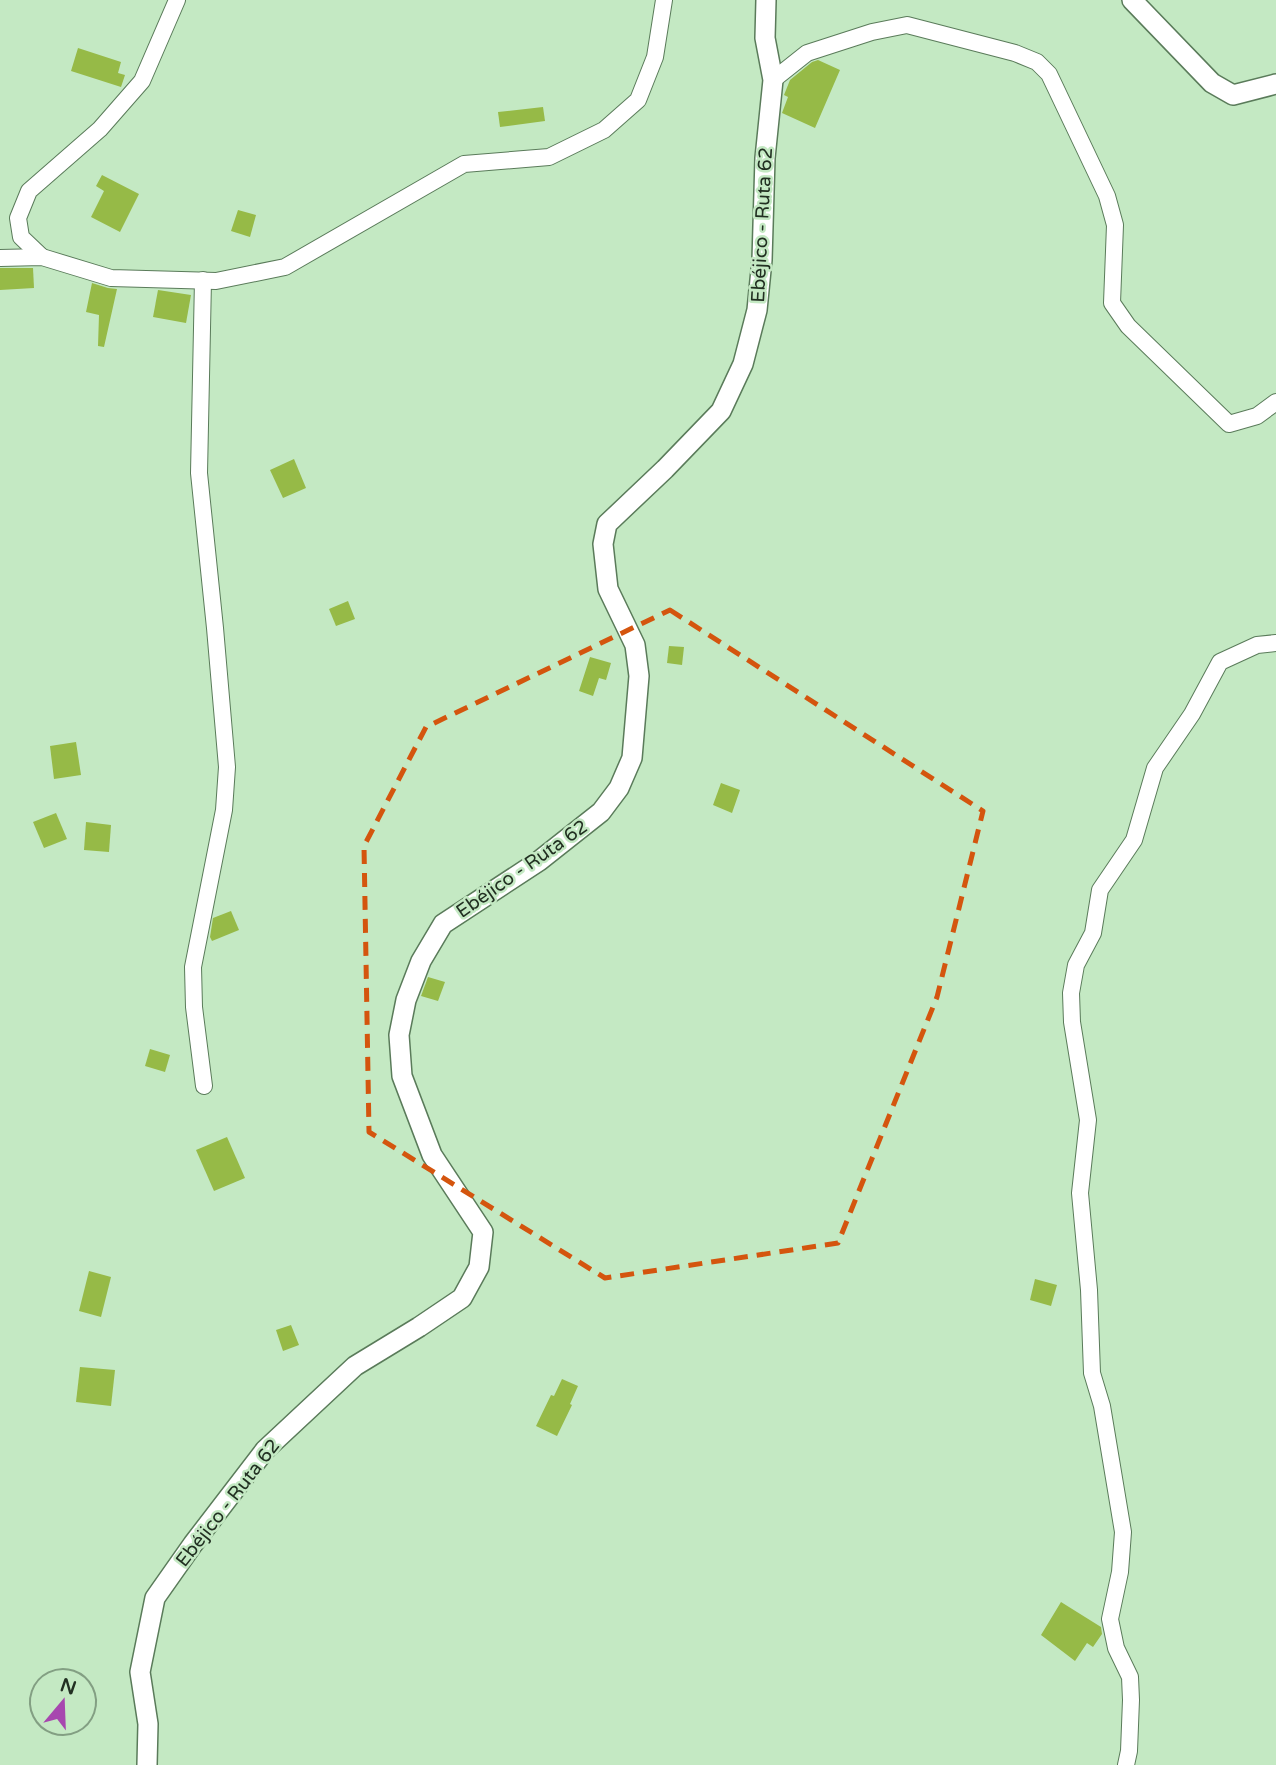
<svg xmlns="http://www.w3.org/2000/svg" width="1276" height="1765" font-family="'Varela Round',sans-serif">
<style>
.building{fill:#96ba47}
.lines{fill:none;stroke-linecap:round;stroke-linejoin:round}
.minor-casing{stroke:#5a7b5a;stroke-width:18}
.tertiary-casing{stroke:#5a7b5a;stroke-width:22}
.minor{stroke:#fff;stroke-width:16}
.tertiary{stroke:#fff;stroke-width:19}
.marked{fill:none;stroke:#d4550e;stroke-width:5;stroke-dasharray:14 9;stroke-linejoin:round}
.labels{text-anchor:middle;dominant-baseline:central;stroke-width:5;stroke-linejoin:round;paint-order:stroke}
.street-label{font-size:19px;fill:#223022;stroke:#c4e9c3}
</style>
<rect width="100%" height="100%" fill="#c4e9c3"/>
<g class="building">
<path d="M 78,48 L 121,62 L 118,73 L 125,75 L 121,87 L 71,71 Z"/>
<path d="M 818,60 L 840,70 L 815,128 L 782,113 L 788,97 L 784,95 L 790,80 L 812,62 Z"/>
<path d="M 543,107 L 545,121 L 500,127 L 498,112 Z"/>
<path d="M 102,175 L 139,194 L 120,232 L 91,217 L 104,191 L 96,186 Z"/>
<path d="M 238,210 L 256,215 L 250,237 L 231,231 Z"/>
<path d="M 0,268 L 33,268 L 34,288 L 0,290 Z"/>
<path d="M 92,283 L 108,288 L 117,289 L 104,347 L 98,346 L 99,315 L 86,312 Z"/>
<path d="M 158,290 L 191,295 L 186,323 L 153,317 Z"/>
<path d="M 294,459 L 306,488 L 283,498 L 270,470 Z"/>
<path d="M 348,601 L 355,619 L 336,626 L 329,609 Z"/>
<path d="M 669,646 L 684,647 L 682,665 L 667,663 Z"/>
<path d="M 590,657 L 611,663 L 606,680 L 599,678 L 593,696 L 579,691 Z"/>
<path d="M 76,742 L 81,775 L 54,779 L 50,746 Z"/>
<path d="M 721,783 L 740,790 L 732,813 L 713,805 Z"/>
<path d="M 56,813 L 67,839 L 44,848 L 33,822 Z"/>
<path d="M 86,822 L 111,825 L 109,852 L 84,850 Z"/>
<path d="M 231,911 L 239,930 L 212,941 L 210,937 L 213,918 Z"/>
<path d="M 428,977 L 445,982 L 438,1001 L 421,996 Z"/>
<path d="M 150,1049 L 170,1055 L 165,1072 L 145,1066 Z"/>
<path d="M 227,1137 L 245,1178 L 214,1191 L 196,1150 Z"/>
<path d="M 89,1271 L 111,1277 L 101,1317 L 79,1311 Z"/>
<path d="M 1035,1279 L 1057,1285 L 1051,1306 L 1030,1300 Z"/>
<path d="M 291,1325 L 299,1345 L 283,1351 L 276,1330 Z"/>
<path d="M 80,1367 L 115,1370 L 111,1406 L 76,1402 Z"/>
<path d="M 562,1379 L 578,1386 L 570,1404 L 572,1405 L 557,1436 L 536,1426 L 551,1395 L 554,1396 Z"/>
<path d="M 1061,1602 L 1101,1627 L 1102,1634 L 1093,1647 L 1087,1643 L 1075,1661 L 1041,1635 Z"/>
</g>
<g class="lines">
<g class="minor-casing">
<g id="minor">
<path d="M 773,80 L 807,53 L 872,32 L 907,25 L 1015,53 L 1037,62 L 1049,74 L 1107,196 L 1115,225 L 1112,303 L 1128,326 L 1229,424 L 1257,416 L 1276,402"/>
<path d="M 42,257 L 21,237 L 18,218 L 29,191 L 100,129 L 142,81 L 177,0"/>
<path d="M 0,258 L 42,257 L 111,278 L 216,281 L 285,267 L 464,164 L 549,157 L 604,130 L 638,100 L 655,57 L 664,0"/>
<path d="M 203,280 L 199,473 L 215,628 L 227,767 L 224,810 L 193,967 L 194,1007 L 204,1086"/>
<path d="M 1126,1765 L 1129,1751 L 1131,1700 L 1130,1677 L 1116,1648 L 1110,1619 L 1120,1572 L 1123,1532 L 1102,1406 L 1092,1373 L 1089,1290 L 1080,1193 L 1088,1120 L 1072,1022 L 1071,993 L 1076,965 L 1093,933 L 1100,890 L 1134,840 L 1155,768 L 1192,714 L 1220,662 L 1257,645 L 1276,643"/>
</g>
</g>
<g class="tertiary-casing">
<g id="tertiary">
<path d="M 1132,0 L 1212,83 L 1233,95 L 1276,84"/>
<path d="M 147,1765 L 148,1724 L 140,1672 L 155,1598 L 193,1544 L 265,1450 L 355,1366 L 419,1327 L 462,1298 L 479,1267 L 483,1232 L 432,1155 L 402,1076 L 399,1035 L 406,1000 L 421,961 L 443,924 L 539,861 L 601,812 L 619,788 L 632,758 L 639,676 L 635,645 L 608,589 L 603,544 L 607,524 L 665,469 L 721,411 L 743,364 L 757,310 L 762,260 L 765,158 L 773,80 L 765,38 L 766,0"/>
</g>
</g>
<use href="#minor" class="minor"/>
<use href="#tertiary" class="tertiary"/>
</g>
<path class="marked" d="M 670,610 L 983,811 L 937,997 L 838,1243 L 605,1278 L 369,1132 L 364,846 L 426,727 Z"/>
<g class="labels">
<g class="street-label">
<text transform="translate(762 225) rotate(-87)">Ebéjico - Ruta 62</text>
<text transform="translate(522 869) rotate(-35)">Ebéjico - Ruta 62</text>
<text transform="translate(228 1503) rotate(-52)">Ebéjico - Ruta 62</text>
</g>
</g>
<g transform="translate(63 1702) rotate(19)"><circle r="33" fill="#c4e9c3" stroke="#839f83" stroke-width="2"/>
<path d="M0-5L12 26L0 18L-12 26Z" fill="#a747af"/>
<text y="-10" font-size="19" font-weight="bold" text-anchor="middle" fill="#223022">N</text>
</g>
</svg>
